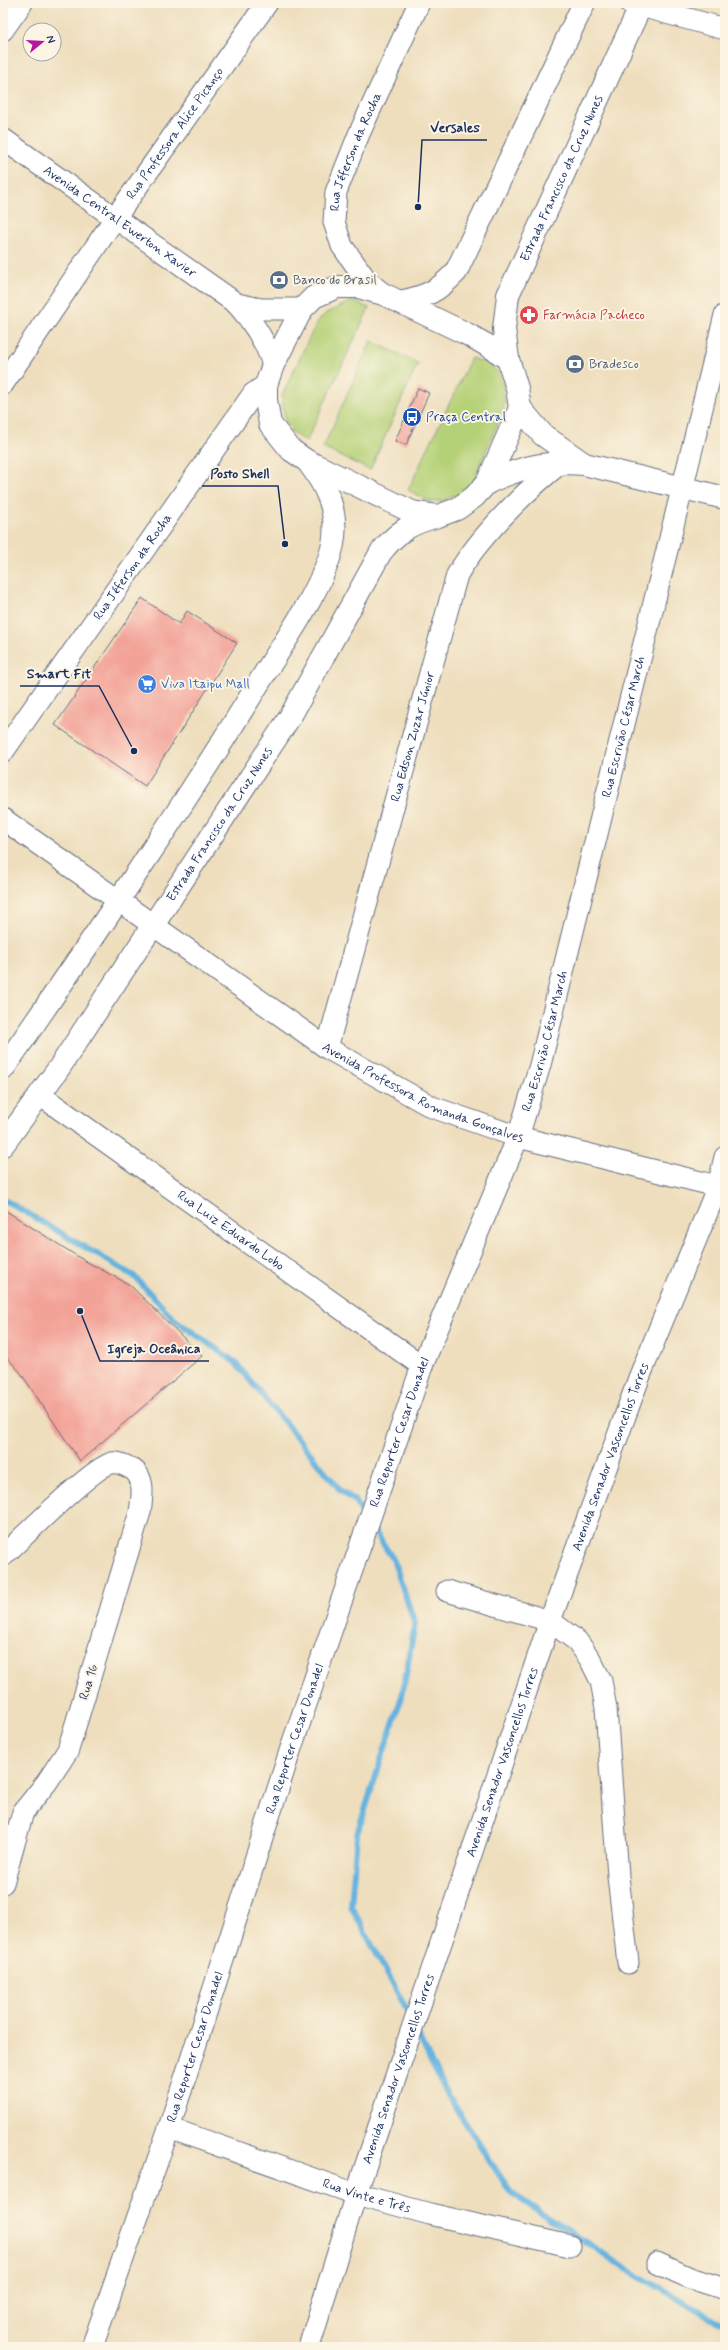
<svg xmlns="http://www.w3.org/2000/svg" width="728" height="2350" font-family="Mynerve,sans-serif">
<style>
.green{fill:#b5d177;stroke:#68806a}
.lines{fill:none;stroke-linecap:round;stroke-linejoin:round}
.stream{stroke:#65b4df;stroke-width:6}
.building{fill:#f3a297}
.minor-casing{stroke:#656c7f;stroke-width:23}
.major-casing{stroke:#656c7f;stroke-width:24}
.minor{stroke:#fff;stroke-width:21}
.major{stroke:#fff;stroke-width:22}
.labels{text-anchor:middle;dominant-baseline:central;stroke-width:4;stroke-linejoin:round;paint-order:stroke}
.street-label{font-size:13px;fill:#1b2f5e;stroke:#fcf5e5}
.service-label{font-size:13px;fill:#4e5e75;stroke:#fcf5e5;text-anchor:start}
.health-label{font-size:13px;fill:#be3a42;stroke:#fcf5e5;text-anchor:start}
.transit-label{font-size:13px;fill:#164399;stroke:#fcf5e5;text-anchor:start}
.shop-label{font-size:13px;fill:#366cbe;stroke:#fcf5e5;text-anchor:start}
.leader{fill:none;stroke:#1b2f5e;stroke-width:1.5}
.callout-dot{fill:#1b2f5e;stroke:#fcf5e5;stroke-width:1.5}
.callout-label{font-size:14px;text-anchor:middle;font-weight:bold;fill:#1b2f5e;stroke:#fcf5e5;stroke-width:4;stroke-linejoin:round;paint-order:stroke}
</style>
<rect width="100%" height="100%" fill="#fcf5e5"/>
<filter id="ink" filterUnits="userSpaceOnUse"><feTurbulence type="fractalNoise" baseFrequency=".025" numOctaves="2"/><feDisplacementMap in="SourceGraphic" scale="8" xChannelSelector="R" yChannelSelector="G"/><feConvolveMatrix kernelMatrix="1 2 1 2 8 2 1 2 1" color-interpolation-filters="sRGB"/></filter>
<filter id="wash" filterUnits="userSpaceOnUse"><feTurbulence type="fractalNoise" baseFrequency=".012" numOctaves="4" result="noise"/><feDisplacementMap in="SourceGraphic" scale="16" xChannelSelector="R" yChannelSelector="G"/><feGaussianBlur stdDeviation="0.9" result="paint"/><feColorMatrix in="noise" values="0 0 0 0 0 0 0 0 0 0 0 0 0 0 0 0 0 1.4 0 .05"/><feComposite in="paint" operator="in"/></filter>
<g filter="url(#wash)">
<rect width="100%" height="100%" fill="#eedebd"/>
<g class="green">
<path d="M 352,301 L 369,308 L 306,442 L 293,433 L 285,420 L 282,395 L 317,322 L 326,313 Z"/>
<path d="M 371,341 L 418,363 L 370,470 L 323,448 Z"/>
<path d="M 471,358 C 477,360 486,362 491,366 C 505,375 506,397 503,410 L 473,482 L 463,492 L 442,501 L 430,502 L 408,490 Z"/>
</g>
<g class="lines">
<g class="stream">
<path d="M 3,1199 L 134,1276 L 174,1319 L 235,1362 L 341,1491 L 354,1500 L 365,1516"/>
<path d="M 372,1527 L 393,1559 L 415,1624 L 402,1696 L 357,1834 L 351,1906 L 410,2016"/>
<path d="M 417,2032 L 445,2091 L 511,2193 L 625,2268 L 725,2325"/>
</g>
</g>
<g id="blocks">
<g class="building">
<path d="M 418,388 L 429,393 L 406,445 L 395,441 Z"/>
<path d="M 142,598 L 179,624 L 187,611 L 237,643 L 145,786 L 55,725 Z"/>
<path d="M 3,1209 L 80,1258 L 130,1285 L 202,1356 L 80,1461 L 20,1372 L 3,1353 Z"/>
</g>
</g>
</g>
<g filter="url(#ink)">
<use href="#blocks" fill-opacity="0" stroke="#656c7f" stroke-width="1"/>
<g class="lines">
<g class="minor-casing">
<g id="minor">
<path d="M 630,3 L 725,29"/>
<path d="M 3,30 L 22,3"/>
<path id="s1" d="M 3,139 L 237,304 C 254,323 266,342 273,365"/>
<path id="s2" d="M 383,294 L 367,281 L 342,246 L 334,222 L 336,192 L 359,134 L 419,3"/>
<path d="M 237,304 L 261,309 L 302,309"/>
<path id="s3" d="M 3,384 L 115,218 L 267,3"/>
<path id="s4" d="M 3,752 L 253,394 L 266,385"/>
<path id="s5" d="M 3,819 L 327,1048 L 432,1107 L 518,1137 L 725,1188"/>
<path id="s6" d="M 327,1048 L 457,575 C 478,538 528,488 562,462"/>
<path id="s7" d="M 40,1095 L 422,1366"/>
<path d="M 3,1556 C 20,1540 94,1466 112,1463 C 119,1462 126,1466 132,1469 C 146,1478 142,1498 140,1512 L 68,1750 L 47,1782 L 23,1812 L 3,1883"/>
<path d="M 447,1591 L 550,1621 L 577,1641 L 590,1659 L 601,1681 L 606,1708 L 618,1876 L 628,1963"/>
<path id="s8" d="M 169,2128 L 356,2194 L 430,2214 L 570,2246"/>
<path d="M 657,2263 L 690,2278 L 725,2289"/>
<path id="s9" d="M 92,2347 L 169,2128 L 292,1745 L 422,1366 L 518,1137 L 540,1065 L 725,315"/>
<path id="s10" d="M 309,2347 L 356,2194 L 550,1621 L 639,1378 L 718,1186 L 725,1157"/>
</g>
</g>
<g class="major-casing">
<g id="major">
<path d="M 337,287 L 358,287 L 383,294 L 467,334 L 492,348 L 508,359 L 517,388 L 520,408 L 487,483 L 474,497 L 457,509 L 438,516 L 412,512 L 307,461 L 291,450 L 270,424 L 266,400 L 266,385 L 273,365 L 302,309 L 314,297 Z"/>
<path d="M 400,302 C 427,296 437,292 456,272 L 584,3"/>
<path id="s11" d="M 508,359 L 504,329 L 508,295 L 642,3"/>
<path d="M 520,408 L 543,435 L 583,463"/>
<path d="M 487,483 C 521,467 546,461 584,464 L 725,498"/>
<path d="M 3,1069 C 92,940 181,811 263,676 C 285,641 325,584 333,544 C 339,513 327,487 308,462"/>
<path id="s12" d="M 3,1145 L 59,1068 L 290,717 L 381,552 C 398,531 411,523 438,516"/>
</g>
</g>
<use href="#minor" class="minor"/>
<use href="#major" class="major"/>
</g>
</g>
<defs>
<g id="bank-disc" transform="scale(1)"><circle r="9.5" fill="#5c6f8a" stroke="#fcf5e5"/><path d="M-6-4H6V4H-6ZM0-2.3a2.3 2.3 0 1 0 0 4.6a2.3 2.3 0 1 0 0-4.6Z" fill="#fff"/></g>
<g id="pharmacy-disc" transform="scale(1)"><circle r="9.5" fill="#e0444e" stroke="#fcf5e5"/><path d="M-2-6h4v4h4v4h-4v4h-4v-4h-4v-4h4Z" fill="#fff"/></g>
<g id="bus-disc" transform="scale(1)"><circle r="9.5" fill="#1a4fb4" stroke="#fcf5e5"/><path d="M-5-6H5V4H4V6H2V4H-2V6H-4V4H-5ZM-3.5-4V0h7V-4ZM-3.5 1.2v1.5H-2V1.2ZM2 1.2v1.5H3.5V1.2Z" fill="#fff"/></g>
<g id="supermarket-disc" transform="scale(1)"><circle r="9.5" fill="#3f7fe0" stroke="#fcf5e5"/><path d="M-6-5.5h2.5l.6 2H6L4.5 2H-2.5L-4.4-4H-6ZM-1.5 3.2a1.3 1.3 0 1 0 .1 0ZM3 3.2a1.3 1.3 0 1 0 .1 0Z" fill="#fff"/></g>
</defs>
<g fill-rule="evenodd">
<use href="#bank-disc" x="279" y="280"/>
<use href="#pharmacy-disc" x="529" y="315"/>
<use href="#bank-disc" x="575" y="364"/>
<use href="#bus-disc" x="412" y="417"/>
<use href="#supermarket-disc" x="147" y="684"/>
</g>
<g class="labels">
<g class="street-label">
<text stroke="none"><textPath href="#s3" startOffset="304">Rua Professora Alice Picanço</textPath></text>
<text stroke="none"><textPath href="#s2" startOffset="163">Rua Jéferson da Rocha</textPath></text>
<text stroke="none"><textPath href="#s11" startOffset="193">Estrada Francisco da Cruz Nunes</textPath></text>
<text stroke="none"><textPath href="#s1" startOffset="143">Avenida Central Ewerton Xavier</textPath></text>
<text stroke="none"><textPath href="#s4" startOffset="226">Rua Jéferson da Rocha</textPath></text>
<text stroke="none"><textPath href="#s9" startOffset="1707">Rua Escrivão César March</textPath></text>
<text stroke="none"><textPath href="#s6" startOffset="323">Rua Edson Zuzar Júnior</textPath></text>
<text stroke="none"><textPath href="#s12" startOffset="387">Estrada Francisco da Cruz Nunes</textPath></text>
<text stroke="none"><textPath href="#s9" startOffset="1383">Rua Escrivão César March</textPath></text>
<text stroke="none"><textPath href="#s5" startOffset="503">Avenida Professora Romanda Gonçalves</textPath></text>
<text stroke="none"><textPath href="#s7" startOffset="234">Rua Luiz Eduardo Lobo</textPath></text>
<text stroke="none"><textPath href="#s9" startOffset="965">Rua Reporter Cesar Donadel</textPath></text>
<text stroke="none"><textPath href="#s10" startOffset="940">Avenida Senador Vasconcellos Torres</textPath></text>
<text transform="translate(89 1682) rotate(-73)">Rua 16</text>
<text stroke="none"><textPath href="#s9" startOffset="641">Rua Reporter Cesar Donadel</textPath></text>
<text stroke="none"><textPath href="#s10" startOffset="616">Avenida Senador Vasconcellos Torres</textPath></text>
<text stroke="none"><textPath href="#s9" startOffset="317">Rua Reporter Cesar Donadel</textPath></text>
<text stroke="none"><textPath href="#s10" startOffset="292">Avenida Senador Vasconcellos Torres</textPath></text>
<text stroke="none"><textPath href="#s8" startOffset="209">Rua Vinte e Três</textPath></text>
</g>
<g class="service-label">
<text x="293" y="280">Banco do Brasil</text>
<text x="589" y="364">Bradesco</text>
</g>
<g class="health-label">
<text x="543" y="315">Farmácia Pacheco</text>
</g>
<g class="transit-label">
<text x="426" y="417">Praça Central</text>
</g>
<g class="shop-label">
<text x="161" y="684">Viva Itaipu Mall</text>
</g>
</g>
<path class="leader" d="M418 207L422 140H487M285 544L278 486H202M134 751L99 686H20M80 1311L100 1361H209"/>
<g class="callout-dot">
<circle cx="418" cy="207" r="4"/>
<circle cx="285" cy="544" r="4"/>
<circle cx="134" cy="751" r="4"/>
<circle cx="80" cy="1311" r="4"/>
</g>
<g class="callout-label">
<text x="455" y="132">Versales</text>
<text x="240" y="478">Posto Shell</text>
<text x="59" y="678">Smart Fit</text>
<text x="154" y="1353">Igreja Oceânica</text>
</g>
<rect width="728" height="2350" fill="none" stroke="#fcf5e5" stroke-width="16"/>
<g transform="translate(42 42) rotate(72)"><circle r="19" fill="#fcf5e5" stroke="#a2a6af"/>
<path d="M0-3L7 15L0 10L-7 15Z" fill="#b5179e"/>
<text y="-6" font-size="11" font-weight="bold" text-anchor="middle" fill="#1b2f5e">N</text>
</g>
</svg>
